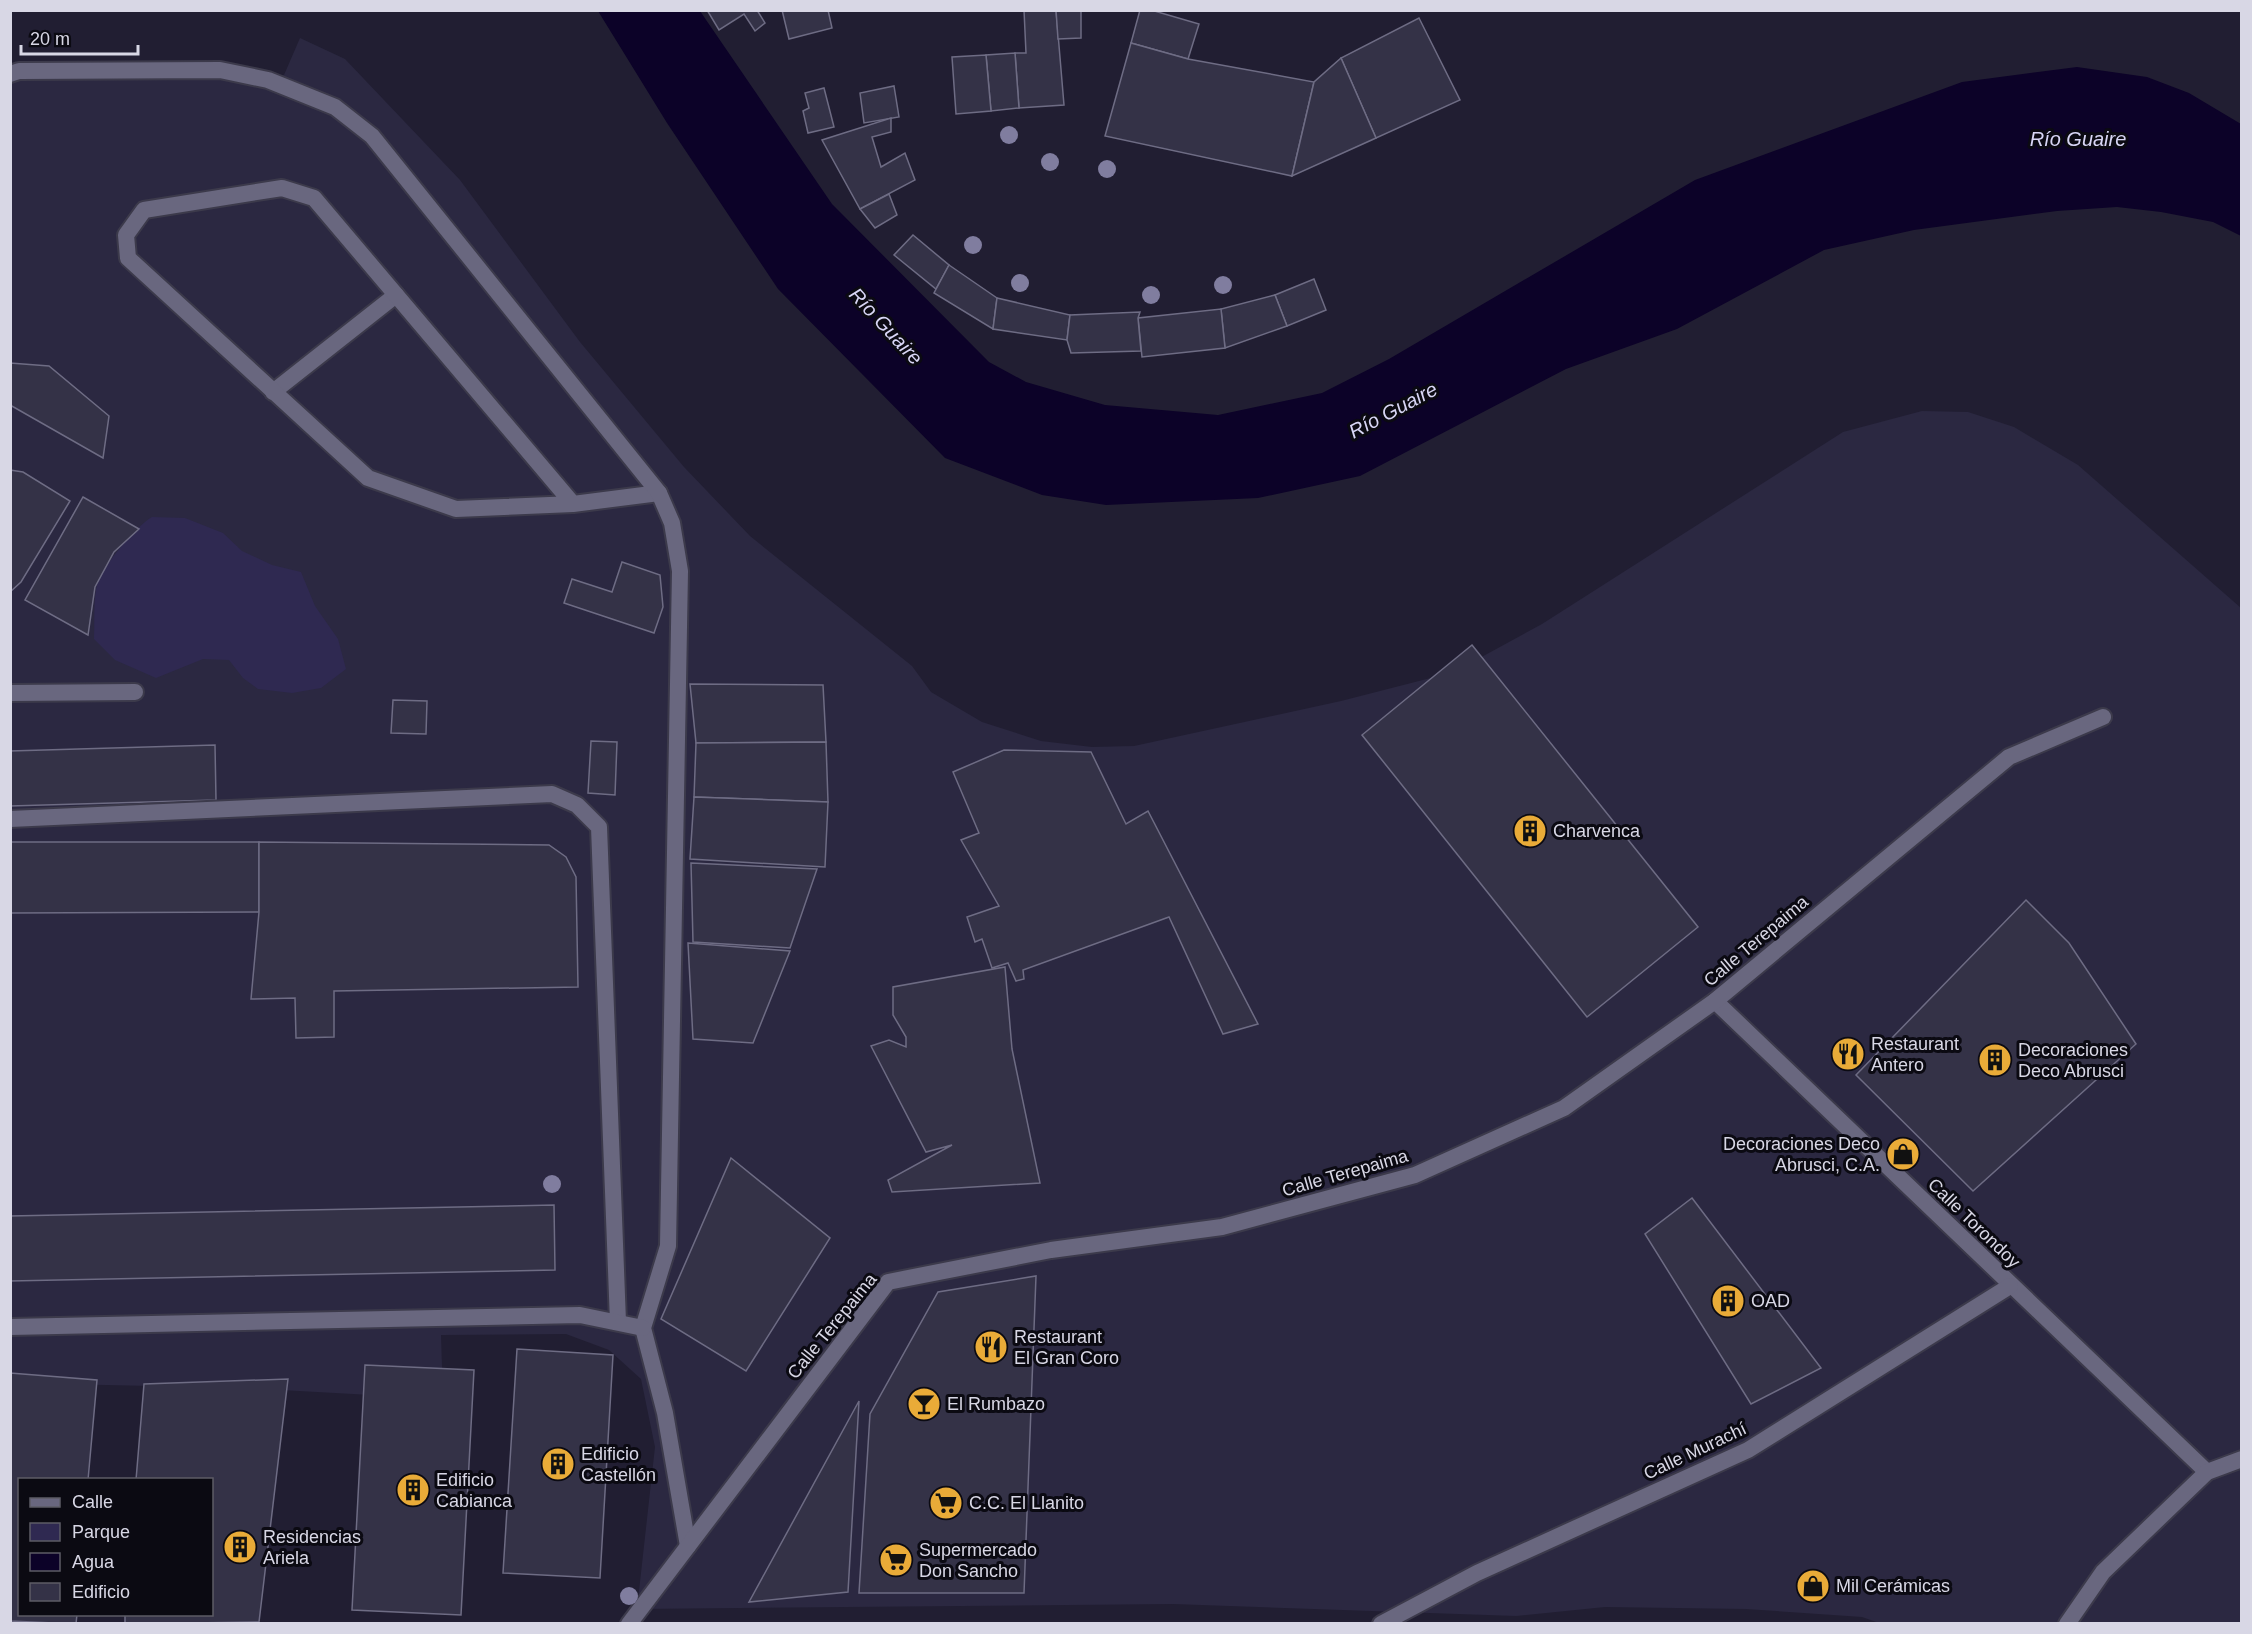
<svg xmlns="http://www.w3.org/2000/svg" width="2252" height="1634" font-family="Arial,sans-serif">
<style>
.built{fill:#2b2841}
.green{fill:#2f2951}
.water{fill:#0c0228}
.building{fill:#343247;stroke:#6e6c84;stroke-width:1.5}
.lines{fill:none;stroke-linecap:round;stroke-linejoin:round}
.service-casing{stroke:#3c3a4b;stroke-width:20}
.minor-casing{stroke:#3c3a4b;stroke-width:20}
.service{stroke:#69677f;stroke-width:16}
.minor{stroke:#69677f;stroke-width:16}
.tree{fill:#807d9f}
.labels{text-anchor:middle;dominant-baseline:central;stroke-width:6;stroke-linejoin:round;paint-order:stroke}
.poi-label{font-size:18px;fill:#d8d7e5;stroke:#0b0a12;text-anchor:start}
.street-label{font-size:18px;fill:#d8d7e5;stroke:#0b0a12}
.water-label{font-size:20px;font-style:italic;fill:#d8d6f5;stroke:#0b0a12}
</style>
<rect width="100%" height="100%" fill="#211e32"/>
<path class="built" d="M 300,38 L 345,59 L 460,180 L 580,342 L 684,467 L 750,536 L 912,666 L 931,692 L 982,722 L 1041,741 L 1092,747 L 1134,746 L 1341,701 L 1454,672 L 1542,624 L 1843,432 L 1922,411 L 1968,412 L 2014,427 L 2078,465 L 2241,608 L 2241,1623 L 1882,1624 L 1862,1617 L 1746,1609 L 1605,1607 L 1516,1616 L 1173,1604 L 637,1609 L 655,1447 L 641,1379 L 609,1350 L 566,1334 L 441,1335 L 443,1399 L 247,1388 L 11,1383 L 11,73 L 284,75 Z"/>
<path class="green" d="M 152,517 L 185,518 L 223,533 L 242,551 L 272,565 L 301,572 L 315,606 L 338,639 L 346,669 L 321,688 L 292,693 L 258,689 L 243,678 L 229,660 L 203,659 L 156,678 L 115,660 L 94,639 C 95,624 93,595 98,582 C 104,565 136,526 152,517 Z"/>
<path class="water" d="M 598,11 L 700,11 L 832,204 L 989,362 L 1026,382 L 1105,405 L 1218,415 L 1322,393 L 1389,359 L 1695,180 L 1962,82 L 2077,67 L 2147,77 L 2189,93 L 2241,124 L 2241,236 L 2213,222 L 2161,212 L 2117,207 L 2057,211 L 1914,230 L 1824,250 L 1677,329 L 1566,369 L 1360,476 L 1258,498 L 1106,505 L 1042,495 L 945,458 L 778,289 L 667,123 Z"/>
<g class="building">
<path d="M 707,10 L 757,10 L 765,23 L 755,31 L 744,14 L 719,30 Z"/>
<path d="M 782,10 L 828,10 L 832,28 L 789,39 Z"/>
<path d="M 1024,10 L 1056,10 L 1064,105 L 1019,108 L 1015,53 L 1026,53 Z"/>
<path d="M 1056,10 L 1081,10 L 1081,38 L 1058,39 Z"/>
<path d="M 1140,10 L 1151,10 L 1199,24 L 1188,59 L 1131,43 Z"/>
<path d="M 1419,18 L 1460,100 L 1376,138 L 1341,58 Z"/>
<path d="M 1131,43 L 1188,59 L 1314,82 L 1292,176 L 1105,136 Z"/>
<path d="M 1015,53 L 1019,108 L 991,111 L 986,55 Z"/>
<path d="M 986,55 L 991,111 L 956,114 L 952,57 Z"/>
<path d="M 1341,58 L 1376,138 L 1292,176 L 1314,82 Z"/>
<path d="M 894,86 L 899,117 L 864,123 L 860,93 Z"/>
<path d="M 824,88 L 834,127 L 808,133 L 803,111 L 809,108 L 805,93 Z"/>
<path d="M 891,118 L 891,132 L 872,137 L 881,167 L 905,153 L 915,180 L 860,209 L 822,140 Z"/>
<path d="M 889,194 L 897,215 L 875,228 L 860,209 Z"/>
<path d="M 913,235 L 949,265 L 936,289 L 894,255 Z"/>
<path d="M 949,265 L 997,298 L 993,329 L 934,293 Z"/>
<path d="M 1314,279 L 1326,310 L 1287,326 L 1275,295 Z"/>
<path d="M 1275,295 L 1287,326 L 1225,348 L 1221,309 Z"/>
<path d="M 997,298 L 1070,315 L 1067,340 L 993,329 Z"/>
<path d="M 1221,309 L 1225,348 L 1142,357 L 1138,318 Z"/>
<path d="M 1140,312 L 1138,318 L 1141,351 L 1071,353 L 1067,340 L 1070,315 Z"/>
<path d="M 10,363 L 49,366 L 109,416 L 103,458 L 10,405 Z"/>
<path d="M 10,470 L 23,472 L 70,501 L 21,582 L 10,592 Z"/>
<path d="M 83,497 L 139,529 L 114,552 L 95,587 L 88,635 L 25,600 Z"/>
<path d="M 622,562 L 660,575 L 663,607 L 654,633 L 564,603 L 572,579 L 612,592 Z"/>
<path d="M 1472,645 L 1698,927 L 1587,1017 L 1362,735 Z"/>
<path d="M 690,684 L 823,685 L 826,742 L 696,743 Z"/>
<path d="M 393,700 L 427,701 L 426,734 L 391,733 Z"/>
<path d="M 591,741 L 617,742 L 615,795 L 588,793 Z"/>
<path d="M 826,742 L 828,802 L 694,797 L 696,743 Z"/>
<path d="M 215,745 L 216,800 L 10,806 L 10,751 Z"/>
<path d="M 1004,750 L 1091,752 L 1126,824 L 1148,811 L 1258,1024 L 1223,1034 L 1169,917 L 1023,970 L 1024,979 L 1016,981 L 1008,963 L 992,968 L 982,939 L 975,942 L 967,917 L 999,906 L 961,840 L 979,833 L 953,772 Z"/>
<path d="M 694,797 L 828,802 L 825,867 L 690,859 Z"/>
<path d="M 10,842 L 259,842 L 259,912 L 10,913 Z"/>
<path d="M 259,842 L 549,845 L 566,857 L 576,877 L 578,987 L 334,991 L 334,1037 L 296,1038 L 295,998 L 251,999 L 259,912 Z"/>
<path d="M 691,863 L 817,869 L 790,948 L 693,942 Z"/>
<path d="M 2026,900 L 2069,943 L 2136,1044 L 1973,1191 L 1856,1075 Z"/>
<path d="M 688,943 L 790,951 L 753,1043 L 693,1039 Z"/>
<path d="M 1005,967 L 1012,1049 L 1040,1183 L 892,1192 L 888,1180 L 952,1145 L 926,1152 L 871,1046 L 889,1040 L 906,1047 L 906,1037 L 893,1015 L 893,987 Z"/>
<path d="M 731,1158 L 830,1238 L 746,1371 L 661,1319 Z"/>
<path d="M 1692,1198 L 1821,1368 L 1751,1404 L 1645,1234 Z"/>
<path d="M 554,1205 L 555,1270 L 10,1281 L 10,1216 Z"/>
<path d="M 1036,1276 L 1024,1593 L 859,1593 L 870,1414 L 938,1292 Z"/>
<path d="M 517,1349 L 613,1355 L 600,1578 L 503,1573 Z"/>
<path d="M 365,1365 L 474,1370 L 461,1615 L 352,1610 Z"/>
<path d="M 10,1373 L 97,1380 L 88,1480 L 20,1480 L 20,1614 L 77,1614 L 76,1624 L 10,1621 Z"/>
<path d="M 288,1379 L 259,1622 L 125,1624 L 125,1614 L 212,1614 L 212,1480 L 136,1480 L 144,1384 Z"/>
<path d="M 859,1401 L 848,1592 L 749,1602 Z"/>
</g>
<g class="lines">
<g class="service-casing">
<g id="service">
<path d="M 273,392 L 396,295"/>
<path d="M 573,504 L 314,198 L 282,188 L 144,210 L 126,235 L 128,258 L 368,478 L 456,509 L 573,504 L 659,493"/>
<path d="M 10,693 L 135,692"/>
</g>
</g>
<g class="minor-casing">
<g id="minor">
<path d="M 10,74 L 19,71 L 220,70 L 268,80 L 335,107 L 372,136 L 659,493 L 672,523 L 680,571 L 668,1246 L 643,1328 L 665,1413 L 688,1546"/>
<path d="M 10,819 L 552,794 L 577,805 L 599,827 L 618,1322"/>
<path d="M 1715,1001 L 2207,1472"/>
<path d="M 10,1327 L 580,1315 L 643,1328"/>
<path d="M 629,1624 L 888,1282 L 1051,1250 L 1222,1227 L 1415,1175 L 1564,1108 L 1715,1001 L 2009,757 L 2103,717"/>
<path d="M 1381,1624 L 1477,1573 L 1748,1450 L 2010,1286"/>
<path d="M 2067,1624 L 2103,1572 L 2207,1472 L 2242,1459"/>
</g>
</g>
<use href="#service" class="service"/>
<use href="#minor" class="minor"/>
</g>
<g class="tree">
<circle cx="1009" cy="135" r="9"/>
<circle cx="1050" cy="162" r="9"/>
<circle cx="1107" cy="169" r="9"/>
<circle cx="973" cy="245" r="9"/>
<circle cx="1020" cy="283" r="9"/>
<circle cx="1223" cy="285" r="9"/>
<circle cx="1151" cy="295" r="9"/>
<circle cx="552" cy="1184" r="9"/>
<circle cx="629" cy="1596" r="9"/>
</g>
<defs>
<g id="building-disc" transform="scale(1.725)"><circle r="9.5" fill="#e9ab38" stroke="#0b0a12"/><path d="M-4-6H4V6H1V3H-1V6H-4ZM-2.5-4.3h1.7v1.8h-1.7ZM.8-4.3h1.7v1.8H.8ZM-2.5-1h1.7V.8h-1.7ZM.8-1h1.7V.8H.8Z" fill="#111"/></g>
<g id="restaurant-disc" transform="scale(1.725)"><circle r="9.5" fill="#e9ab38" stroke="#0b0a12"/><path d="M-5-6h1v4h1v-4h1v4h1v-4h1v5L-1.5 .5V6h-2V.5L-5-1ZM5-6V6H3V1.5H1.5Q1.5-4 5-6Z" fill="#111"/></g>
<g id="shop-disc" transform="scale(1.725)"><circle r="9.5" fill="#e9ab38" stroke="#0b0a12"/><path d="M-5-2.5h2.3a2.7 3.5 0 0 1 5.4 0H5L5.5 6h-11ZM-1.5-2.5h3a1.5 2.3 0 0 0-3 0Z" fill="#111"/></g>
<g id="bar-disc" transform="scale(1.725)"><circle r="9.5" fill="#e9ab38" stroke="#0b0a12"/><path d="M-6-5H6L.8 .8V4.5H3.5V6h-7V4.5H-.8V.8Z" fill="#111"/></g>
<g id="supermarket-disc" transform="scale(1.725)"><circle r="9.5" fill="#e9ab38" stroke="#0b0a12"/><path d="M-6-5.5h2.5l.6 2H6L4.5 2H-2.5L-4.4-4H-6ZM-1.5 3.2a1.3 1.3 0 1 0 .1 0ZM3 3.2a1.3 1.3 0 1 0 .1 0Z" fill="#111"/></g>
</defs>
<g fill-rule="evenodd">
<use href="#building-disc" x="1530" y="831"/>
<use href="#restaurant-disc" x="1848" y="1054"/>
<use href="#building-disc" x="1995" y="1060"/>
<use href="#shop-disc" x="1903" y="1154"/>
<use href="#building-disc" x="1728" y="1301"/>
<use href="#restaurant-disc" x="991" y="1347"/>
<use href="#bar-disc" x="924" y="1404"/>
<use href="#building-disc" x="558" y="1464"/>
<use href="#building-disc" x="413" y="1490"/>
<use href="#supermarket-disc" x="946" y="1503"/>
<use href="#building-disc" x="240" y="1547"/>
<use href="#supermarket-disc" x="896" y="1560"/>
<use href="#shop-disc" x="1813" y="1586"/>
</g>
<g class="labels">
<g class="poi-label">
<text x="1553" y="831">Charvenca</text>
<text x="1871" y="1044">Restaurant<tspan x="1871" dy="21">Antero</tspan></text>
<text x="2018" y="1050">Decoraciones<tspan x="2018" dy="21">Deco Abrusci</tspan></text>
<text x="1880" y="1144" text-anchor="end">Decoraciones Deco<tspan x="1880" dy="21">Abrusci, C.A.</tspan></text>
<text x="1751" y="1301">OAD</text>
<text x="1014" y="1337">Restaurant<tspan x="1014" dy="21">El Gran Coro</tspan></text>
<text x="947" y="1404">El Rumbazo</text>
<text x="581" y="1454">Edificio<tspan x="581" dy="21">Castellón</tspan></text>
<text x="436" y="1480">Edificio<tspan x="436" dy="21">Cabianca</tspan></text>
<text x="969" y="1503">C.C. El Llanito</text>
<text x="263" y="1537">Residencias<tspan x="263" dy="21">Ariela</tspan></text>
<text x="919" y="1550">Supermercado<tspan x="919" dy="21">Don Sancho</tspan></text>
<text x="1836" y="1586">Mil Cerámicas</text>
</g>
<g class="street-label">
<text transform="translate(1756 941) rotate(-40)">Calle Terepaima</text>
<text transform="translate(1345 1173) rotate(-16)">Calle Terepaima</text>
<text transform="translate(1974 1223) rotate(44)">Calle Torondoy</text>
<text transform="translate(832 1326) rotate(-51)">Calle Terepaima</text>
<text transform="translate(1695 1451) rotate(-25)">Calle Murachí</text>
</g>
<g class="water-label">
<text x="2078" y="139">Río Guaire</text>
<text transform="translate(886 326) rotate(47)">Río Guaire</text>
<text transform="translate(1393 410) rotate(-28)">Río Guaire</text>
</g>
</g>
<rect width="2252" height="1634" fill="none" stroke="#d8d7e5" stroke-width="24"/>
<rect x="18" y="1478" width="195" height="138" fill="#0b0a12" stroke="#5d5c66" stroke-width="1.5"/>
<rect x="30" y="1498" width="30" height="9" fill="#69677f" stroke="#5d5c66" stroke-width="1.5"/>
<text x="72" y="1508" font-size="18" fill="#d8d7e5">Calle</text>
<rect x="30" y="1523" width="30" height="18" fill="#2f2951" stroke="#5d5c66" stroke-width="1.5"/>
<text x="72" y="1538" font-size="18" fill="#d8d7e5">Parque</text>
<rect x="30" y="1553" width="30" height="18" fill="#0c0228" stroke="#5d5c66" stroke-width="1.5"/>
<text x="72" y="1568" font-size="18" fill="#d8d7e5">Agua</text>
<rect x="30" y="1583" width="30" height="18" fill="#343247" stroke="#5d5c66" stroke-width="1.5"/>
<text x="72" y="1598" font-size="18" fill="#d8d7e5">Edificio</text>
<path d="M21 45v9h117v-9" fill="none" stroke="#d8d7e5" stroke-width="3"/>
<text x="30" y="45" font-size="18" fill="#d8d7e5" stroke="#0b0a12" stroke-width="4.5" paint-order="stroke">20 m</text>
</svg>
